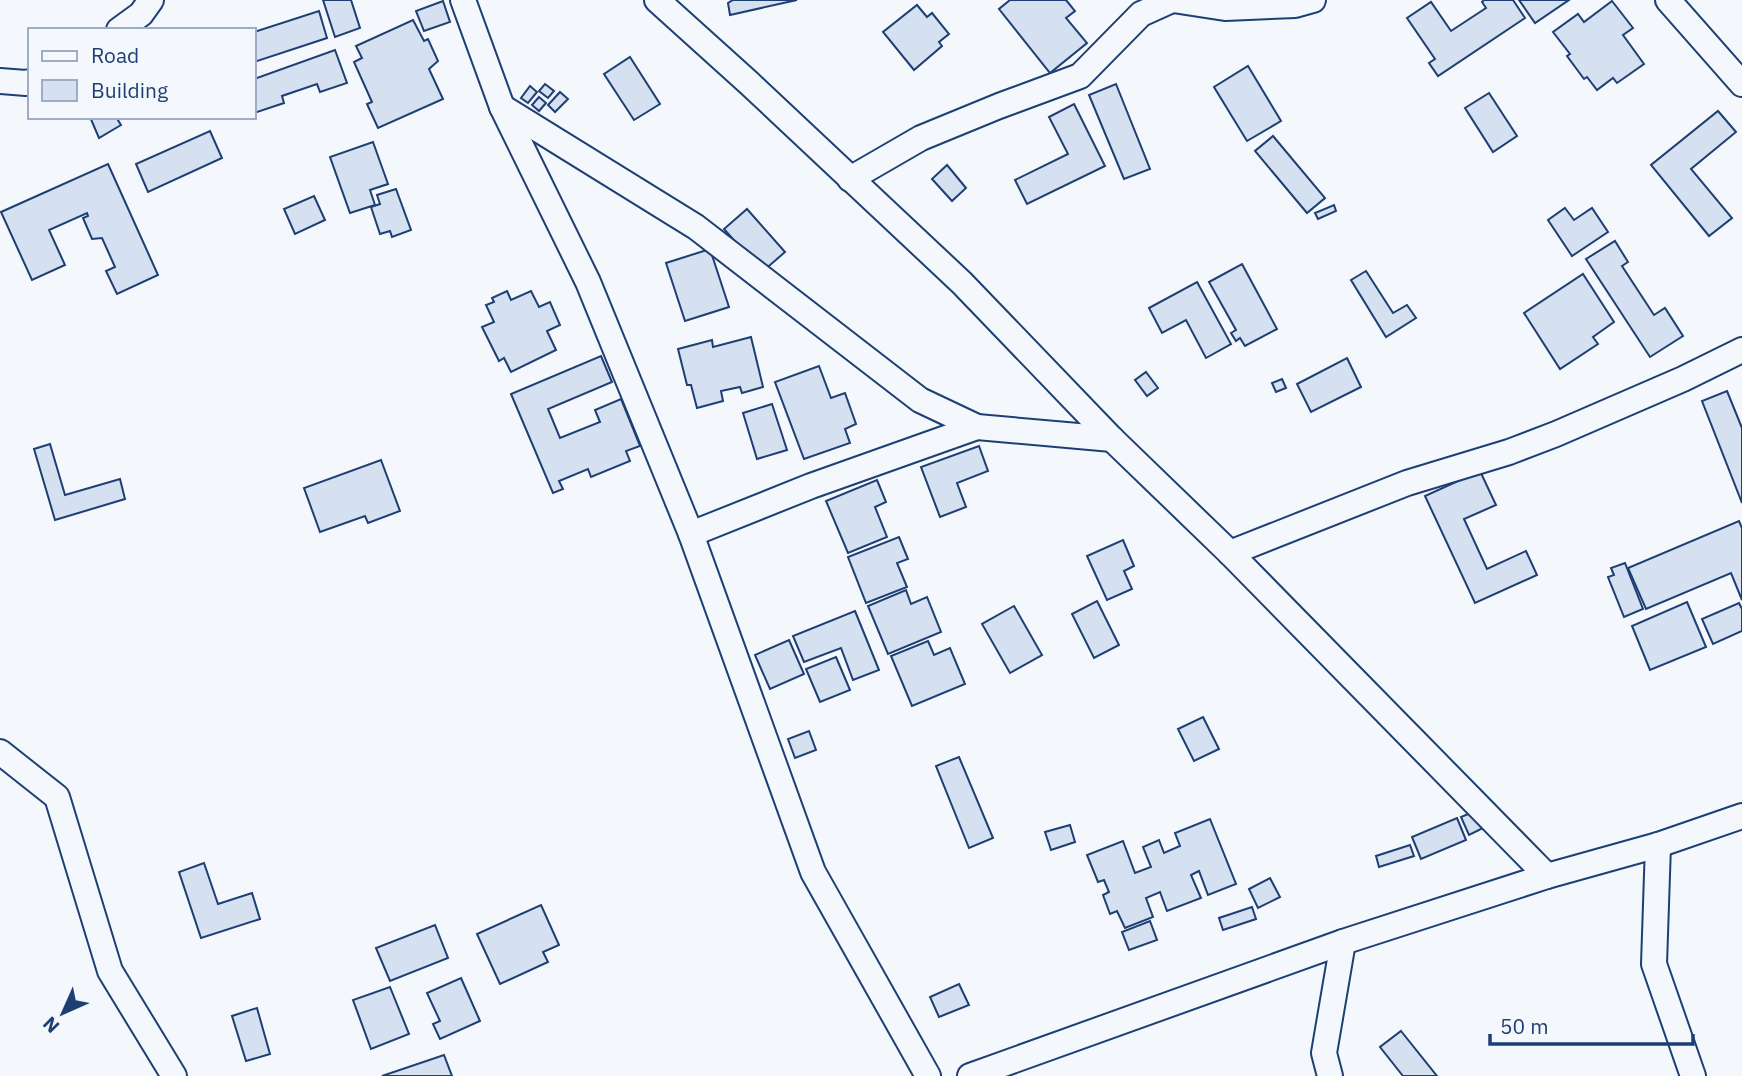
<svg xmlns="http://www.w3.org/2000/svg" width="1742" height="1076" font-family="'IBM Plex Sans',sans-serif">
<style>
.building{fill:#d5e0f0;stroke:#1d3f73;stroke-width:2}
.lines{fill:none;stroke-linecap:round;stroke-linejoin:round}
.street-casing{stroke:#1d3f73;stroke-width:28}
.street{stroke:#f4f7fb;stroke-width:24}
</style>
<rect width="100%" height="100%" fill="#f4f7fb"/>
<g class="building">
<path d="M 323,0 L 351,0 L 360,28 L 335,37 Z"/>
<path d="M 733,0 L 797,0 L 730,15 L 728,3 Z"/>
<path d="M 1010,0 L 1066,0 L 1075,11 L 1066,18 L 1087,43 L 1050,73 L 999,9 Z"/>
<path d="M 1484,0 L 1513,0 L 1525,18 L 1438,76 L 1429,63 L 1435,59 L 1407,18 L 1431,2 L 1451,31 L 1486,8 L 1482,2 Z"/>
<path d="M 1519,0 L 1569,0 L 1535,23 Z"/>
<path d="M 443,1 L 450,22 L 424,31 L 416,11 Z"/>
<path d="M 1612,1 L 1633,28 L 1623,35 L 1644,64 L 1617,83 L 1613,78 L 1597,90 L 1587,77 L 1584,79 L 1567,56 L 1570,54 L 1553,32 L 1578,14 L 1584,22 Z"/>
<path d="M 917,5 L 927,17 L 932,13 L 949,34 L 939,42 L 942,46 L 914,70 L 883,32 Z"/>
<path d="M 319,11 L 327,38 L 254,62 L 254,32 Z"/>
<path d="M 413,20 L 424,41 L 428,39 L 438,61 L 429,69 L 443,99 L 378,128 L 367,104 L 372,102 L 354,62 L 362,58 L 356,46 Z"/>
<path d="M 335,50 L 347,83 L 320,92 L 317,84 L 282,96 L 284,103 L 254,113 L 254,79 Z"/>
<path d="M 630,57 L 660,104 L 634,120 L 604,74 Z"/>
<path d="M 1248,66 L 1281,121 L 1247,141 L 1214,87 Z"/>
<path d="M 545,84 L 554,91 L 548,98 L 539,91 Z"/>
<path d="M 1116,84 L 1150,169 L 1124,179 L 1089,95 Z"/>
<path d="M 530,86 L 537,92 L 528,103 L 521,98 Z"/>
<path d="M 560,92 L 568,99 L 555,112 L 548,105 Z"/>
<path d="M 1489,93 L 1517,136 L 1493,152 L 1465,108 Z"/>
<path d="M 539,97 L 546,103 L 539,111 L 532,105 Z"/>
<path d="M 1074,104 L 1105,166 L 1027,204 L 1015,180 L 1068,154 L 1049,117 Z"/>
<path d="M 1718,111 L 1736,132 L 1691,169 L 1732,218 L 1709,236 L 1651,165 Z"/>
<path d="M 90,117 L 116,117 L 121,125 L 99,138 Z"/>
<path d="M 210,131 L 222,158 L 148,192 L 136,164 Z"/>
<path d="M 1273,136 L 1325,198 L 1307,213 L 1255,151 Z"/>
<path d="M 373,142 L 388,184 L 370,190 L 375,205 L 350,213 L 330,157 Z"/>
<path d="M 108,164 L 158,275 L 117,294 L 106,271 L 115,267 L 102,238 L 92,239 L 83,218 L 88,216 L 87,213 L 49,230 L 65,265 L 32,280 L 1,212 Z"/>
<path d="M 947,165 L 966,188 L 952,201 L 932,179 Z"/>
<path d="M 396,189 L 411,230 L 392,237 L 390,231 L 380,234 L 371,207 L 380,204 L 377,195 Z"/>
<path d="M 314,196 L 325,220 L 295,234 L 284,209 Z"/>
<path d="M 1334,205 L 1336,211 L 1318,219 L 1315,213 Z"/>
<path d="M 1565,208 L 1574,220 L 1592,208 L 1608,232 L 1572,256 L 1548,220 Z"/>
<path d="M 747,209 L 785,252 L 762,272 L 724,229 Z"/>
<path d="M 1615,241 L 1628,262 L 1622,266 L 1654,315 L 1665,308 L 1683,336 L 1650,357 L 1586,259 Z"/>
<path d="M 710,249 L 729,307 L 685,321 L 666,263 Z"/>
<path d="M 1242,264 L 1277,329 L 1245,346 L 1240,338 L 1236,341 L 1231,333 L 1236,330 L 1209,282 Z"/>
<path d="M 1366,271 L 1393,313 L 1407,305 L 1416,318 L 1386,337 L 1351,280 Z"/>
<path d="M 1583,274 L 1614,322 L 1593,337 L 1598,344 L 1560,369 L 1524,313 Z"/>
<path d="M 1197,282 L 1231,344 L 1206,358 L 1186,320 L 1162,333 L 1149,308 Z"/>
<path d="M 507,291 L 511,300 L 531,291 L 539,307 L 550,302 L 560,325 L 547,331 L 556,350 L 511,372 L 504,358 L 499,361 L 482,327 L 494,322 L 486,305 L 494,302 L 492,298 Z"/>
<path d="M 751,337 L 763,387 L 742,393 L 740,387 L 721,391 L 723,401 L 697,408 L 691,385 L 687,385 L 678,349 L 712,340 L 713,347 Z"/>
<path d="M 601,356 L 612,382 L 548,409 L 560,438 L 600,422 L 595,410 L 621,399 L 640,446 L 626,451 L 630,461 L 591,477 L 588,469 L 559,481 L 563,489 L 553,493 L 511,394 Z"/>
<path d="M 1347,358 L 1361,387 L 1311,412 L 1297,384 Z"/>
<path d="M 819,366 L 831,398 L 845,393 L 856,424 L 845,429 L 850,443 L 804,459 L 775,382 Z"/>
<path d="M 1146,372 L 1158,388 L 1147,396 L 1135,380 Z"/>
<path d="M 1282,379 L 1286,388 L 1276,392 L 1272,383 Z"/>
<path d="M 1727,391 L 1742,428 L 1742,503 L 1702,401 Z"/>
<path d="M 772,404 L 787,450 L 757,459 L 743,413 Z"/>
<path d="M 50,444 L 65,495 L 120,479 L 125,499 L 55,520 L 34,449 Z"/>
<path d="M 979,446 L 988,471 L 957,483 L 966,507 L 940,517 L 921,467 Z"/>
<path d="M 381,460 L 400,511 L 368,523 L 365,516 L 320,532 L 304,488 Z"/>
<path d="M 1480,471 L 1496,505 L 1464,519 L 1487,569 L 1526,551 L 1537,575 L 1475,603 L 1425,496 Z"/>
<path d="M 877,480 L 886,502 L 875,507 L 887,537 L 848,553 L 826,501 Z"/>
<path d="M 1739,521 L 1742,528 L 1742,600 L 1731,573 L 1646,609 L 1628,568 Z"/>
<path d="M 899,537 L 908,559 L 897,563 L 907,587 L 866,603 L 848,557 Z"/>
<path d="M 1123,540 L 1134,566 L 1124,571 L 1132,589 L 1107,600 L 1087,556 Z"/>
<path d="M 1625,563 L 1643,609 L 1624,617 L 1608,577 L 1614,575 L 1611,568 Z"/>
<path d="M 906,590 L 911,604 L 927,597 L 941,632 L 888,654 L 868,606 Z"/>
<path d="M 1097,601 L 1119,645 L 1094,658 L 1072,614 Z"/>
<path d="M 1687,602 L 1706,647 L 1650,670 L 1632,626 Z"/>
<path d="M 1739,603 L 1742,609 L 1742,631 L 1713,644 L 1702,619 Z"/>
<path d="M 1014,606 L 1042,655 L 1010,673 L 982,624 Z"/>
<path d="M 855,611 L 879,670 L 853,680 L 841,648 L 804,662 L 793,636 Z"/>
<path d="M 789,640 L 804,674 L 770,689 L 755,655 Z"/>
<path d="M 928,641 L 934,655 L 950,648 L 965,684 L 912,706 L 891,656 Z"/>
<path d="M 836,657 L 850,690 L 820,702 L 806,669 Z"/>
<path d="M 1203,717 L 1219,749 L 1194,761 L 1178,729 Z"/>
<path d="M 809,731 L 816,750 L 795,758 L 788,739 Z"/>
<path d="M 959,757 L 993,838 L 969,848 L 936,766 Z"/>
<path d="M 1475,811 L 1483,828 L 1469,835 L 1461,817 Z"/>
<path d="M 1457,818 L 1466,840 L 1421,859 L 1412,837 Z"/>
<path d="M 1210,819 L 1236,884 L 1208,895 L 1199,871 L 1191,875 L 1201,898 L 1167,911 L 1160,892 L 1146,898 L 1153,917 L 1125,928 L 1117,911 L 1110,914 L 1103,895 L 1109,892 L 1104,880 L 1098,882 L 1087,855 L 1123,841 L 1135,873 L 1151,867 L 1143,847 L 1159,840 L 1164,853 L 1180,846 L 1175,833 Z"/>
<path d="M 1070,825 L 1075,842 L 1051,850 L 1045,832 Z"/>
<path d="M 1410,845 L 1414,856 L 1379,867 L 1376,856 Z"/>
<path d="M 204,863 L 218,904 L 252,893 L 260,919 L 201,938 L 179,872 Z"/>
<path d="M 1270,878 L 1280,897 L 1258,908 L 1249,889 Z"/>
<path d="M 541,905 L 559,945 L 543,952 L 548,962 L 500,984 L 477,934 Z"/>
<path d="M 1252,907 L 1256,919 L 1223,930 L 1219,918 Z"/>
<path d="M 1150,921 L 1157,940 L 1129,950 L 1122,932 Z"/>
<path d="M 435,925 L 448,958 L 390,981 L 376,948 Z"/>
<path d="M 461,978 L 480,1021 L 440,1039 L 433,1024 L 440,1021 L 427,993 Z"/>
<path d="M 959,984 L 969,1005 L 939,1017 L 930,997 Z"/>
<path d="M 390,987 L 409,1034 L 371,1049 L 353,1000 Z"/>
<path d="M 257,1008 L 270,1054 L 246,1061 L 232,1016 Z"/>
<path d="M 1401,1031 L 1437,1076 L 1403,1076 L 1380,1047 Z"/>
<path d="M 444,1055 L 452,1076 L 382,1076 Z"/>
</g>
<g class="lines">
<g class="street-casing">
<g id="street">
<path d="M 463,0 L 502,107 L 588,282 L 691,534 L 813,872 L 928,1076"/>
<path d="M 657,0 L 749,83 L 962,283 L 1112,439 L 1230,553 L 1547,876"/>
<path d="M 1173,0 L 1225,8 L 1295,5 L 1313,0"/>
<path d="M 1668,0 L 1742,84"/>
<path d="M 119,30 L 141,14 L 151,0"/>
<path d="M 0,81 L 26,83 L 30,82"/>
<path d="M 502,107 L 696,227 L 920,400 L 977,427 L 1112,439"/>
<path d="M 850,179 L 921,138 L 999,106 L 1080,76 L 1141,14 L 1172,0"/>
<path d="M 691,534 L 811,486 L 977,427"/>
<path d="M 1230,553 L 1407,483 L 1509,452 L 1556,434 L 1683,379 L 1742,350"/>
<path d="M 0,752 L 57,797 L 110,971 L 174,1076"/>
<path d="M 1658,845 L 1654,964 L 1693,1076"/>
<path d="M 970,1076 L 1343,942 L 1547,876 L 1658,845 L 1742,816"/>
<path d="M 1330,1076 L 1324,1053 L 1343,942"/>
</g>
</g>
<use href="#street" class="street"/>
</g>
<rect x="28" y="28" width="228" height="91" fill="#f4f7fb" stroke="#9eadc5" stroke-width="2"/>
<rect x="42" y="51" width="35" height="10" fill="#f4f7fb" stroke="#9eadc5" stroke-width="2"/>
<text x="91" y="63" font-size="21" fill="#1d3f73">Road</text>
<rect x="42" y="80" width="35" height="21" fill="#d5e0f0" stroke="#9eadc5" stroke-width="2"/>
<text x="91" y="98" font-size="21" fill="#1d3f73">Building</text>
<g transform="translate(63 1013) rotate(225)" stroke="#f4f7fb" stroke-width="5" paint-order="stroke">
<path d="M0-5L12 26L0 18L-12 26Z" fill="#1d3f73"/>
<text y="-10" font-size="19" font-weight="bold" text-anchor="middle" fill="#1d3f73">N</text>
</g>
<path d="M1490 1034v10h203v-10" fill="none" stroke="#1d3f73" stroke-width="3.5"/>
<text x="1500" y="1034" font-size="21" fill="#1d3f73" stroke="#f4f7fb" stroke-width="5" paint-order="stroke">50 m</text>
</svg>
